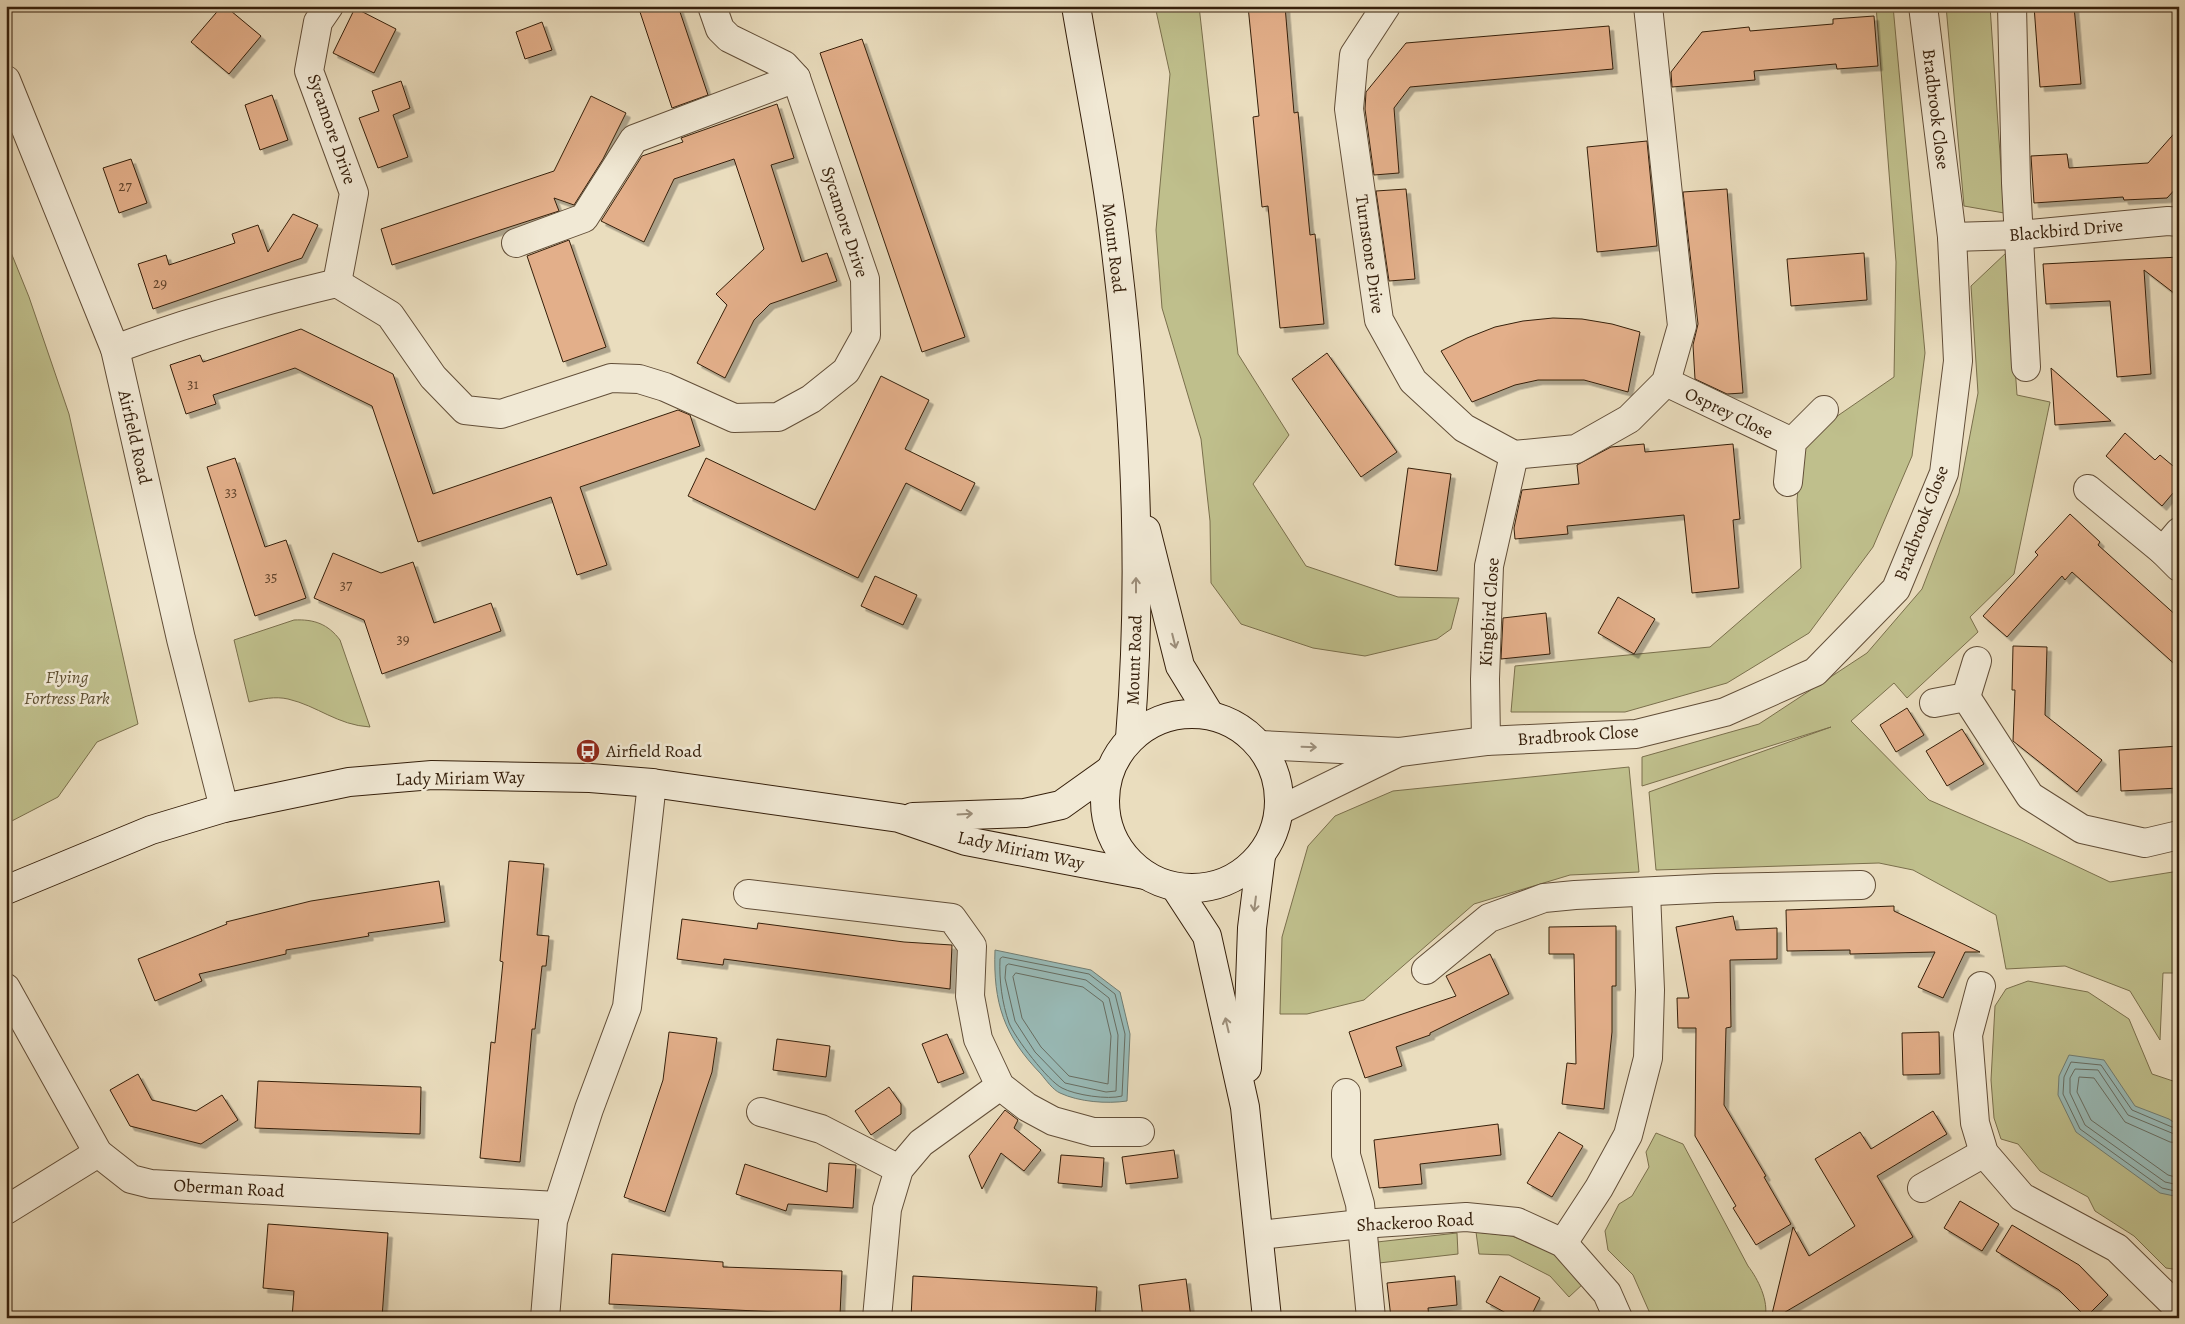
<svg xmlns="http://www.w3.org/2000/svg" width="2185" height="1324" font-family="Alegreya,serif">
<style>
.green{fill:#bfbf8c;stroke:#7a6f4c}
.water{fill:#99bbb8;stroke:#717d73}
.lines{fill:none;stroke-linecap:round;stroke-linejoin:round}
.shore{stroke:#676d62;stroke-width:1}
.building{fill:#e3af8a;stroke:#351f0b;filter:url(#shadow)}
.street-casing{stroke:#624e38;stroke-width:30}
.secondary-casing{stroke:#351f0b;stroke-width:30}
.street{stroke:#f1e9d5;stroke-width:28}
.secondary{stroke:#f1e9d5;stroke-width:28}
.oneway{stroke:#9c8e7a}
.labels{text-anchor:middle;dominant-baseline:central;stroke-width:5;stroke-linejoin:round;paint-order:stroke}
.number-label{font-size:15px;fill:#60432b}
.street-label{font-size:18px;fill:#351f0b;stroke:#f1e9d5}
.park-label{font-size:18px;font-style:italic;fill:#5e4f32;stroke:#f1e9d5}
.poi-label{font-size:18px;fill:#351f0b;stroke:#f1e9d5;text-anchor:start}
</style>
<defs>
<filter id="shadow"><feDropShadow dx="4.5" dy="4.5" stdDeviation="0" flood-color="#0004"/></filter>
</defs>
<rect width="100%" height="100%" fill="#eaddbe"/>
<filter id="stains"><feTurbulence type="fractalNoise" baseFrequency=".004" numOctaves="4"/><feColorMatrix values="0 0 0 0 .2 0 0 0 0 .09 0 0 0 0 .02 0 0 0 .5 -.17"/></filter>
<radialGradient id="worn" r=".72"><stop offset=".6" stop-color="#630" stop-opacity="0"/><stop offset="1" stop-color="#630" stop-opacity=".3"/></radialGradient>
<g class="green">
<path d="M 1155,6 L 1199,6 L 1238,354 L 1289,435 L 1253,484 L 1306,566 L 1398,597 L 1459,598 L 1451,629 L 1437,639 L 1365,656 L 1313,648 L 1241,624 L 1211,583 L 1210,521 L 1201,439 L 1162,308 L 1156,230 L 1170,74 Z"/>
<path d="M 1876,6 L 1893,6 L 1925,353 L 1912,456 L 1873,547 L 1809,633 L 1727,683 L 1625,712 L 1511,712 L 1515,666 L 1710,647 L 1801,568 L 1797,500 L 1802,450 L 1833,419 L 1894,377 L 1896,262 Z"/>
<path d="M 1946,6 L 1990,6 L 2004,213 L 1964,206 Z"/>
<path d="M 6,240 L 29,297 L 69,414 L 138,724 L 97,742 L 58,797 L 6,824 Z"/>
<path d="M 2007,252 L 2017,395 L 2050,402 L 2014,574 L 1970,617 L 1978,632 L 1907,698 L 1894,683 L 1851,721 L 1929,800 L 2021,840 L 2110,882 L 2179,871 L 2179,973 L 2163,973 L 2160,1040 L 2130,991 L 2065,966 L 2006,969 L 1996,915 L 1913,870 L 1879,863 L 1656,870 L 1649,792 L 1831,727 L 1642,786 L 1642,757 L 1759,724 L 1867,653 L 1922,589 L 1959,493 L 1978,393 L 1971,286 Z"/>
<path d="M 294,620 C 314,619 328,624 340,640 L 370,727 C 337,725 318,706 288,699 C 275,696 262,699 249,702 L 234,640 Z"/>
<path d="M 1629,767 L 1639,872 L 1570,875 L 1474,904 L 1364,1000 L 1307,1014 L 1280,1014 L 1282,937 L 1308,846 L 1335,816 L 1393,791 Z"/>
<path d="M 2028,981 L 2088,992 L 2129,1019 L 2152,1074 L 2179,1083 L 2179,1270 L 2166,1268 L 2134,1236 L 2095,1211 L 2088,1197 L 2040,1171 L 2018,1144 L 2001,1139 L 1994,1118 L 1991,1080 L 1995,1006 L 2006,989 Z"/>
<path d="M 1656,1133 L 1683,1144 L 1748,1266 C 1758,1279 1769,1301 1765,1318 L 1652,1318 L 1633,1275 L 1608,1250 L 1605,1231 L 1619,1204 L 1632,1196 L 1649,1167 L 1646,1152 Z"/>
<path d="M 1476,1232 L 1512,1236 L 1555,1254 L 1584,1283 L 1569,1297 L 1550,1276 L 1509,1255 L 1479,1254 Z"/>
<path d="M 1457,1233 L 1458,1254 L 1379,1263 L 1377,1242 Z"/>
</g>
<g class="water">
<path d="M 995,950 L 1091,970 L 1120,992 L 1130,1034 L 1127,1101 C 1107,1104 1079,1102 1060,1093 C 1053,1090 1046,1080 1041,1074 C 1004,1036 993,1003 995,950 Z"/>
<path d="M 2069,1055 L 2104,1060 L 2135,1106 L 2169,1119 L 2179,1126 L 2179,1197 L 2160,1193 L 2076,1132 L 2058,1095 L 2059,1076 Z"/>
</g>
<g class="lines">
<g class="shore">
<path d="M 1003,957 L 1089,974 L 1115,994 L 1125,1034 L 1122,1096 C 1108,1100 1075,1095 1062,1088 C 1048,1081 1015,1038 1009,1023 C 1002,1003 999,980 1000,959 Z"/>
<path d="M 1009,964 L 1086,980 L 1109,998 L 1118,1035 L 1116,1091 L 1106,1092 L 1065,1083 L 1035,1052 L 1015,1021 L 1005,978 L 1006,966 Z"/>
<path d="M 1016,973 L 1083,987 L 1103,1002 L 1111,1036 L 1108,1084 L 1069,1076 L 1041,1047 L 1022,1018 L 1013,977 Z"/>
<path d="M 2179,1130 L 2132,1110 L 2101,1065 L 2071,1062 L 2064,1077 L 2063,1094 L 2080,1129 L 2162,1188 L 2179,1192"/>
<path d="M 2179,1136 L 2128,1115 L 2098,1070 L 2075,1069 L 2070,1078 L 2070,1093 L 2085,1125 L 2165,1182 L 2179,1185"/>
<path d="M 2179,1143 L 2170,1142 L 2125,1122 L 2094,1078 L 2079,1077 L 2077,1092 L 2091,1120 L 2168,1175 L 2179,1178"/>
</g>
</g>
<g class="building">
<path d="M 222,6 L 225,6 L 261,36 L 229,74 L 191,42 Z"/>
<path d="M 638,6 L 678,6 L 708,95 L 672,108 Z"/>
<path d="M 1248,6 L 1285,6 L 1294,113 L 1298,112 L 1310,235 L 1315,234 L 1324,324 L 1280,328 L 1268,206 L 1262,207 L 1253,117 L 1259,116 Z"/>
<path d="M 2034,6 L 2074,6 L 2081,84 L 2040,87 Z"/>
<path d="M 355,8 L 396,29 L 374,73 L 333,53 Z"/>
<path d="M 1874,16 L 1878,66 L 1837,69 L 1836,64 L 1754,71 L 1755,80 L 1672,87 L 1671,72 L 1702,32 L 1749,27 L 1750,31 L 1833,24 L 1833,19 Z"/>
<path d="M 542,22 L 552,50 L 525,59 L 516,32 Z"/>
<path d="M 1609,26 L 1613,69 L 1410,87 L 1394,108 L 1399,173 L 1374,175 L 1365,109 L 1366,92 L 1406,43 Z"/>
<path d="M 862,39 L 965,337 L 922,352 L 820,53 Z"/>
<path d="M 401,81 L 410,108 L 393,115 L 408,157 L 378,168 L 359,118 L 379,111 L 372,91 Z"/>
<path d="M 272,95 L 288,140 L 260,150 L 245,105 Z"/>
<path d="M 591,96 L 626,113 L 603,159 L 574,205 L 554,198 L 559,211 L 392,265 L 381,229 L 554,171 Z"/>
<path d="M 777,104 L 794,158 L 771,165 L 802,262 L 827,253 L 837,281 L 770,304 L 754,320 L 725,378 L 697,363 L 727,305 L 716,294 L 764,249 L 734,159 L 674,179 L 644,242 L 601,221 L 642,156 L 683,142 L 681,138 Z"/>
<path d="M 2179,128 L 2179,185 L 2167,198 L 2124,200 L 2123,197 L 2034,203 L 2031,156 L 2067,154 L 2069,168 L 2148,163 Z"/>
<path d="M 1647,141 L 1657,246 L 1597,252 L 1587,147 Z"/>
<path d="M 131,159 L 147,203 L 119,213 L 103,168 Z"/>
<path d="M 1406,189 L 1415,279 L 1389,281 L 1376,191 Z"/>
<path d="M 1727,189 L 1743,393 L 1727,394 L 1695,379 L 1693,345 L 1698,324 L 1683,192 Z"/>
<path d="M 293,214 L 318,225 L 302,258 L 153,309 L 138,264 L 166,255 L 169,265 L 235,243 L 232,234 L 258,225 L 268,252 Z"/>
<path d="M 569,240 L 606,347 L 563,362 L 527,256 Z"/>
<path d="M 1864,253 L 1867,300 L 1791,306 L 1787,259 Z"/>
<path d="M 2179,257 L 2179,297 L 2144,270 L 2151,374 L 2117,377 L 2110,301 L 2046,304 L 2043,264 Z"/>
<path d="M 1553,318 L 1582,319 L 1612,324 L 1640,332 L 1628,392 L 1584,380 L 1538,380 L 1515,385 L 1472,402 L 1441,351 L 1467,338 L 1495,327 L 1523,321 Z"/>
<path d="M 301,329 L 393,374 L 433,494 L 678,410 L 690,415 L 700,446 L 580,487 L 607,565 L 577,575 L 551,497 L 418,542 L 372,406 L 295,368 L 213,395 L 216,404 L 186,414 L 170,365 L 200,355 L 203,362 Z"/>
<path d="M 1327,353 L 1397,452 L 1361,477 L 1292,379 Z"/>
<path d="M 2051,368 L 2111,421 L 2055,425 Z"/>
<path d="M 881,376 L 929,400 L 905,449 L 975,483 L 961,511 L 906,483 L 858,578 L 688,496 L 706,458 L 815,510 Z"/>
<path d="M 2125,433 L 2155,460 L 2160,455 L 2179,471 L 2179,486 L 2162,506 L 2106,456 Z"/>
<path d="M 1644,444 L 1645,452 L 1733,444 L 1740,519 L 1733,520 L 1739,588 L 1692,593 L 1684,515 L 1567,526 L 1568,534 L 1515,539 L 1514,528 L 1522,490 L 1579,484 L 1577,465 L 1611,447 Z"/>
<path d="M 235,458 L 265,547 L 286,540 L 306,598 L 255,616 L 207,467 Z"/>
<path d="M 1408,468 L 1451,474 L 1437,571 L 1395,565 Z"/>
<path d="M 2070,514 L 2100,542 L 2098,545 L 2179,618 L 2179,668 L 2072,572 L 2065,580 L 2062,576 L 2007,637 L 1983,616 L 2038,555 L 2035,552 Z"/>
<path d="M 333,553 L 381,573 L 413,562 L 434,623 L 491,603 L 501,631 L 382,674 L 364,620 L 314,598 Z"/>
<path d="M 875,576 L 917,595 L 903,625 L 861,606 Z"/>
<path d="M 1618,597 L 1655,619 L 1634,654 L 1598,633 Z"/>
<path d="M 1546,613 L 1550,654 L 1501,659 L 1503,618 Z"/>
<path d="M 2013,646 L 2047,647 L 2045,715 L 2102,760 L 2077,792 L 2013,741 L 2015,690 L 2012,690 Z"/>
<path d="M 1907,708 L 1924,735 L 1896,752 L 1880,725 Z"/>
<path d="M 1962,729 L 1984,764 L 1947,786 L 1926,751 Z"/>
<path d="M 2179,746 L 2179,788 L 2121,791 L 2119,750 Z"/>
<path d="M 509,861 L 544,864 L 537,935 L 549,936 L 546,966 L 542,966 L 535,1029 L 532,1029 L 520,1162 L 480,1158 L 491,1042 L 495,1043 L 503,962 L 500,961 Z"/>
<path d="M 439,881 L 445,922 L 368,933 L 369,936 L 286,950 L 286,954 L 199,974 L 202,981 L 155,1001 L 138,959 L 227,924 L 226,922 L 311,901 Z"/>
<path d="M 1894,906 L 1894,911 L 1980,952 L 1965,952 L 1943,998 L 1918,987 L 1935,952 L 1850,954 L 1850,950 L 1787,951 L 1786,910 Z"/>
<path d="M 1733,916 L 1736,930 L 1777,928 L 1777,959 L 1730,960 L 1731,1027 L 1726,1028 L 1724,1105 L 1766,1176 L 1764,1177 L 1791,1224 L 1756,1245 L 1733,1208 L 1736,1206 L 1695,1136 L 1696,1028 L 1678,1028 L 1677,998 L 1689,998 L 1676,927 Z"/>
<path d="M 682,919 L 757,929 L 758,923 L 904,942 L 952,945 L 950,989 L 724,959 L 723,965 L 677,959 Z"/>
<path d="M 1616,926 L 1616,986 L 1612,986 L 1612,1032 L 1604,1109 L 1562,1104 L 1567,1063 L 1576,1064 L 1574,954 L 1549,954 L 1549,927 Z"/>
<path d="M 1490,954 L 1509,994 L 1430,1033 L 1430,1035 L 1396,1047 L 1402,1066 L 1365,1078 L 1349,1032 L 1456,996 L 1446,976 Z"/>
<path d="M 669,1032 L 717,1038 L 712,1072 L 665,1212 L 624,1197 L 663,1080 Z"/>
<path d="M 1939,1032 L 1940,1074 L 1903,1075 L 1902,1033 Z"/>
<path d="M 947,1034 L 964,1073 L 938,1083 L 922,1044 Z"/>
<path d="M 777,1039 L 830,1046 L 826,1077 L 773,1070 Z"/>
<path d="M 138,1074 L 152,1100 L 196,1111 L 222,1095 L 238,1120 L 201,1144 L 130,1126 L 110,1090 Z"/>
<path d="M 258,1081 L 421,1087 L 420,1134 L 255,1128 Z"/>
<path d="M 889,1087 L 901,1104 L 901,1114 L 871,1135 L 855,1111 Z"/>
<path d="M 1005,1110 L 1018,1120 L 1014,1128 L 1041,1150 L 1024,1171 L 1001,1153 L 982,1189 L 969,1156 Z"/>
<path d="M 1933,1111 L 1947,1134 L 1877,1176 L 1913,1237 L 1775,1318 L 1771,1318 L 1793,1227 L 1809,1256 L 1855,1226 L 1815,1159 L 1860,1132 L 1871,1149 Z"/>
<path d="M 1498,1124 L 1501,1155 L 1420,1164 L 1422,1184 L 1379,1188 L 1374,1140 Z"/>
<path d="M 1559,1132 L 1583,1146 L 1552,1197 L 1527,1183 Z"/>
<path d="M 1174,1150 L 1178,1178 L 1126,1184 L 1122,1157 Z"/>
<path d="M 1061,1155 L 1104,1158 L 1102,1187 L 1058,1183 Z"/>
<path d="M 829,1163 L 856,1165 L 853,1208 L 788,1204 L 786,1211 L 736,1194 L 745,1164 L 827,1192 Z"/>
<path d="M 1960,1201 L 1999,1224 L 1982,1251 L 1944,1228 Z"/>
<path d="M 268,1224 L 388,1233 L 382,1318 L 292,1318 L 294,1291 L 263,1288 Z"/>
<path d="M 2012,1225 L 2079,1265 L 2108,1295 L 2086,1317 L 2059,1290 L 1996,1251 Z"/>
<path d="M 612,1254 L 723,1262 L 723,1267 L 842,1271 L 840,1315 L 609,1304 Z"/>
<path d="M 913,1276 L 1097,1287 L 1095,1318 L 911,1318 Z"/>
<path d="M 1455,1276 L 1457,1305 L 1428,1308 L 1429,1318 L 1391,1318 L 1387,1283 Z"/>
<path d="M 1500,1276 L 1540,1298 L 1530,1318 L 1515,1318 L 1486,1302 Z"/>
<path d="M 1186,1279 L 1191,1318 L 1143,1318 L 1139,1285 Z"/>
</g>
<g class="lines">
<g class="street-casing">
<g id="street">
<path d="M 329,6 L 318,22 L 309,71 L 354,193 L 337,283"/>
<path d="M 1386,6 L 1354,55 L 1349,109 L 1379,320 L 1413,381 L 1464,428 L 1514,455 L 1576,449 L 1629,419 L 1666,382 L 1682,326 L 1648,6"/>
<path d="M 2012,6 L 2016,183 L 2026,367"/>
<path d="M 6,80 L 115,349 L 181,639 L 224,808"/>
<path d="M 1952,237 L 2019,235 L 2168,221 L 2179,222"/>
<path d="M 516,243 L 584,218 L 634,139 L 796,78"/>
<path d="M 115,349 C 187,322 261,301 337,283 L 390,315 L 433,377 L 465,410 L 501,414 L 611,378 L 639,379 L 665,387 L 734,418 L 778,417 L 811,399 L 846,371 L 866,335 L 865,279 L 796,78 L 784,65 L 729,38 L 720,29 L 712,6"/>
<path d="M 1666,382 L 1792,442"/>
<path d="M 1788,482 L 1792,442 L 1824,410"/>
<path d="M 2088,489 L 2163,551 L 2179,567"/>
<path d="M 2163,551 L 2179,532"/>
<path d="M 1966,697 L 2030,796 L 2082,829 L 2145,843 L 2179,835"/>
<path d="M 1934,703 L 1966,697 L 1977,661"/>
<path d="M 1486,741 L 1485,679 L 1489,566 L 1514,455"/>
<path d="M 1260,745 L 1400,752 L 1486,741 L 1636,734 L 1725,712 L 1815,672 L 1896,589 L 1944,473 L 1958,361 L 1952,237 L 1923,6"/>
<path d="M 1280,810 L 1399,752"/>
<path d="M 748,894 L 952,918 L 972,946 L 970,996 L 978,1039 L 1000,1086 L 1027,1107 L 1053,1121 L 1093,1132 L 1140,1132"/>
<path d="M 1426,970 L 1489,918 L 1544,898 L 1575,895 L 1716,888 L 1861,885"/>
<path d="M 1981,986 L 1968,1035 L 1975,1123 L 1984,1153 L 2022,1197 L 2117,1248 L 2172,1302"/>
<path d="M 6,988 L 98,1153 L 131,1179 L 151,1184 L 557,1206"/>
<path d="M 1346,1093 L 1346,1155 L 1360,1204 L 1371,1318"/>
<path d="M 761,1112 L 821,1129 L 899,1169"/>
<path d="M 1922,1188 L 1984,1153"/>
<path d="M 6,1210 L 98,1153"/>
<path d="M 1259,1235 L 1361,1224 L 1466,1217 L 1517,1222 L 1563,1243 L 1607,1293 L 1618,1318"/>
<path d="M 1563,1243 L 1599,1188 L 1628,1135 L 1648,1058 L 1650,990 L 1646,892"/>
<path d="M 545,1318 L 553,1221 L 589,1109 L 627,1007 L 652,783"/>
<path d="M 877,1318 L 887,1209 L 899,1169 L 921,1143 L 1000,1086"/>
</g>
</g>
<g class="secondary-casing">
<g id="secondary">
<path d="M 1076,6 C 1090,90 1108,175 1117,260 C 1136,418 1143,579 1130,738"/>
<path d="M 1146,530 L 1180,666 L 1210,715"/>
<circle cx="1192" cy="801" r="87"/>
<path d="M 913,817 L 1025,813 L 1061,805 L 1110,770"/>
<path d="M 1175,887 L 1207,936 L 1245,1107 L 1267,1318"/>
<path d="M 6,890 L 151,830 L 224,808 L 349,782 L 432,775 L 590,778 L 652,783 L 899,818 L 966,841 L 1145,875"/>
<path d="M 1247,1068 L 1252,928 L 1261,856"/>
</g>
</g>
<use href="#street" class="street"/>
<use href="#secondary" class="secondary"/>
</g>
<defs><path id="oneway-shaft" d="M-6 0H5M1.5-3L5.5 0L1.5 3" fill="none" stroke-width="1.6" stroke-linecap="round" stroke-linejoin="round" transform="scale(1.25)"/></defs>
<g class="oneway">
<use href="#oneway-shaft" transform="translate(1136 585) rotate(-90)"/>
<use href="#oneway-shaft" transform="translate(1174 641) rotate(76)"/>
<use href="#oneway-shaft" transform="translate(1309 747) rotate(2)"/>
<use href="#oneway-shaft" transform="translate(965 814) rotate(-3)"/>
<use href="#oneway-shaft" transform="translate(1255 904) rotate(97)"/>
<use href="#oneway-shaft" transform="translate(1227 1025) rotate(-103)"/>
</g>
<defs>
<g id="bus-disc" transform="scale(1.25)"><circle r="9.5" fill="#8f2418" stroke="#f1e9d5"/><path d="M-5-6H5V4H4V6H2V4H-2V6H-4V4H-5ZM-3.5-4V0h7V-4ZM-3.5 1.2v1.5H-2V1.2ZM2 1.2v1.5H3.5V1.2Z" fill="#fff"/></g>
</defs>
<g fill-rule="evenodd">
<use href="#bus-disc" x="588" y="751"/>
</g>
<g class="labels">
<g class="number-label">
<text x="125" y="186">27</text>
<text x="160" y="283">29</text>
<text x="193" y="384">31</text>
<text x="231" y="492">33</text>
<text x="271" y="577">35</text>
<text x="346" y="585">37</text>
<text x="403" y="639">39</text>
</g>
<g class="street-label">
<text transform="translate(1936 109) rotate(83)">Bradbrook Close</text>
<text transform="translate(332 129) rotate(71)">Sycamore Drive</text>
<text transform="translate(845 222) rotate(72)">Sycamore Drive</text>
<text transform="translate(2066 230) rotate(-5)">Blackbird Drive</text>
<text transform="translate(1114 248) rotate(83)">Mount Road</text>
<text transform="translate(1370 254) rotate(82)">Turnstone Drive</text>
<text transform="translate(1729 413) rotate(26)">Osprey Close</text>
<text transform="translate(135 437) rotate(77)">Airfield Road</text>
<text transform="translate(1921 523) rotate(-69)">Bradbrook Close</text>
<text transform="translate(1489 612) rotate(-86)">Kingbird Close</text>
<text transform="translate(1134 660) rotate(-88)">Mount Road</text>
<text transform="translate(1578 735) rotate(-4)">Bradbrook Close</text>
<text transform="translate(460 778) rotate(-1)">Lady Miriam Way</text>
<text transform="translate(1021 850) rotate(12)">Lady Miriam Way</text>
<text transform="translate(229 1188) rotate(3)">Oberman Road</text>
<text transform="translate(1415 1222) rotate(-3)">Shackeroo Road</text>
</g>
<g class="park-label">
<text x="67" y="677">Flying<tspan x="67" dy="21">Fortress Park</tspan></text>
</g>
<g class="poi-label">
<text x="606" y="751">Airfield Road</text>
</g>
</g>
<rect width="2185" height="1324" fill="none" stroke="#eaddbe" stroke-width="25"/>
<rect x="8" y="8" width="2170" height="1309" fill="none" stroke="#351f0b" stroke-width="2.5"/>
<rect x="12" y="12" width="2160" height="1299" fill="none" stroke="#351f0b"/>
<rect width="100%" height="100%" filter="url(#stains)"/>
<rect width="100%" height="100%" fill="url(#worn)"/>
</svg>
